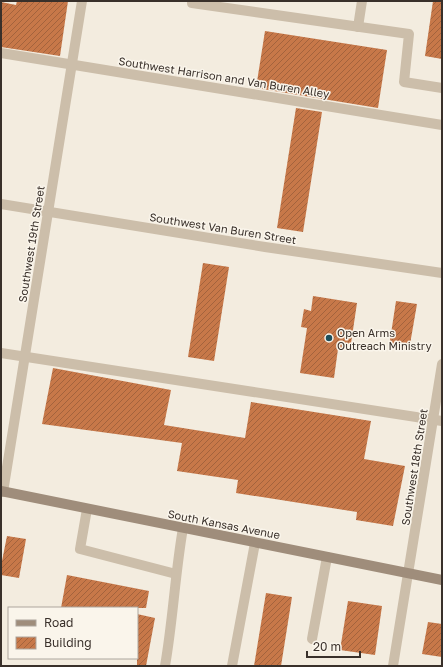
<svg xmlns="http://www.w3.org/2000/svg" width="443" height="667" font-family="'Golos Text',sans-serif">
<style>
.building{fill:url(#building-hatch)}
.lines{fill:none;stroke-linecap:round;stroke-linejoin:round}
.service{stroke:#ccbeaa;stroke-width:10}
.minor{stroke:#ccbeaa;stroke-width:10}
.secondary{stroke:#9f8d7b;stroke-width:10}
.poi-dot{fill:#1e4f5b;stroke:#faf5eb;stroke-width:1.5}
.labels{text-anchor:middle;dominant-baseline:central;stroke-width:3;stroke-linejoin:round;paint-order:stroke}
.street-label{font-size:11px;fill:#39302a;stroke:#faf5eb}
.poi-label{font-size:11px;fill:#39302a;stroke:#faf5eb;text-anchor:start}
</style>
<defs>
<pattern id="building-hatch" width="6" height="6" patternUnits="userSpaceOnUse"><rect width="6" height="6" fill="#c77849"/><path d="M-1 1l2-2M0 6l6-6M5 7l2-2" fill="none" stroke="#a3633d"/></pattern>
</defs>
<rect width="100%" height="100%" fill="#f3ecdf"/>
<g class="building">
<path d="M 17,1 L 68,1 L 60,56 L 1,47 L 1,2 L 16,5 Z"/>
<path d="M 433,1 L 442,1 L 442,59 L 425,56 Z"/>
<path d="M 265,31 L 387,50 L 378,108 L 256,88 Z"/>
<path d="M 296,108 L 322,112 L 303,232 L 277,228 Z"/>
<path d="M 203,263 L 229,267 L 214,361 L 188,357 Z"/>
<path d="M 313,296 L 357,303 L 350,350 L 338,349 L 334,378 L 300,373 L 307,328 L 301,327 L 304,309 L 311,311 Z"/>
<path d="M 396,301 L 417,304 L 409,350 L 389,347 Z"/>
<path d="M 53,368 L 171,390 L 164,425 L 245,438 L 251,402 L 371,421 L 364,459 L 405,466 L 393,526 L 356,520 L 357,512 L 236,493 L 238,480 L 177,471 L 182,443 L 42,424 Z"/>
<path d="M 7,536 L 26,539 L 19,578 L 1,575 L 1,566 Z"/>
<path d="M 67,575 L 149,591 L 146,608 L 61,608 Z"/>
<path d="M 266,593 L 292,597 L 281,666 L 254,666 Z"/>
<path d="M 348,601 L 382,606 L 375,655 L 340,650 Z"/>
<path d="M 137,614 L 155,618 L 146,666 L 137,666 Z"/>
<path d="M 428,622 L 442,624 L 442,657 L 422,654 Z"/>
</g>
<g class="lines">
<g class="service">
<path d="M 192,1 L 192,3 L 409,34 L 404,82 L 442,88"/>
<path d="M 358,27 L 362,1"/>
<path d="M 1,53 L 442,125"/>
<path d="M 1,353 L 442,421"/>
<path d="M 87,509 L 80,549 L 176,574"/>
<path d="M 312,639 L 327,557"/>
<path d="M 165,666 C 173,620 175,574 183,528"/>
<path d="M 232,666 L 255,543"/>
</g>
<g class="minor">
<path d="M 1,204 L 265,247 L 442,273"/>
<path d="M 3,492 L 82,1"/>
<path d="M 393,666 L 442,364"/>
</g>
<path class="secondary" d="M 1,491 L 442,580"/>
</g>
<circle class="poi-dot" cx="329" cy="338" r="4"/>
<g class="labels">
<g class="street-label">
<text transform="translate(224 77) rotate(9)">Southwest Harrison and Van Buren Alley</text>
<text transform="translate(223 228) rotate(9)">Southwest Van Buren Street</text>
<text transform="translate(31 244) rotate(-81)">Southwest 19th Street</text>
<text transform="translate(414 467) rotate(-81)">Southwest 18th Street</text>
<text transform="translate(224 524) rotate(11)">South Kansas Avenue</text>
</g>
<g class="poi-label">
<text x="337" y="332">Open Arms<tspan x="337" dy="13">Outreach Ministry</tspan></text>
</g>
</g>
<rect width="443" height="667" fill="none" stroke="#39302a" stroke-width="4"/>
<rect x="8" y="607" width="130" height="52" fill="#faf5eb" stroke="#ada69e"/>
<rect x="16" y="620" width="20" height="6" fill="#9f8d7b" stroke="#ada69e"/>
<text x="44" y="627" font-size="12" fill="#39302a">Road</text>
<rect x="16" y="637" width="20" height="12" fill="url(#building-hatch)" stroke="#ada69e"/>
<text x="44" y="647" font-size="12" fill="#39302a">Building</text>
<path d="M307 651v6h53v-6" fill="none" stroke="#39302a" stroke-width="2"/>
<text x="313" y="651" font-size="12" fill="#39302a" stroke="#faf5eb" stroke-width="3" paint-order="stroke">20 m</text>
</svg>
